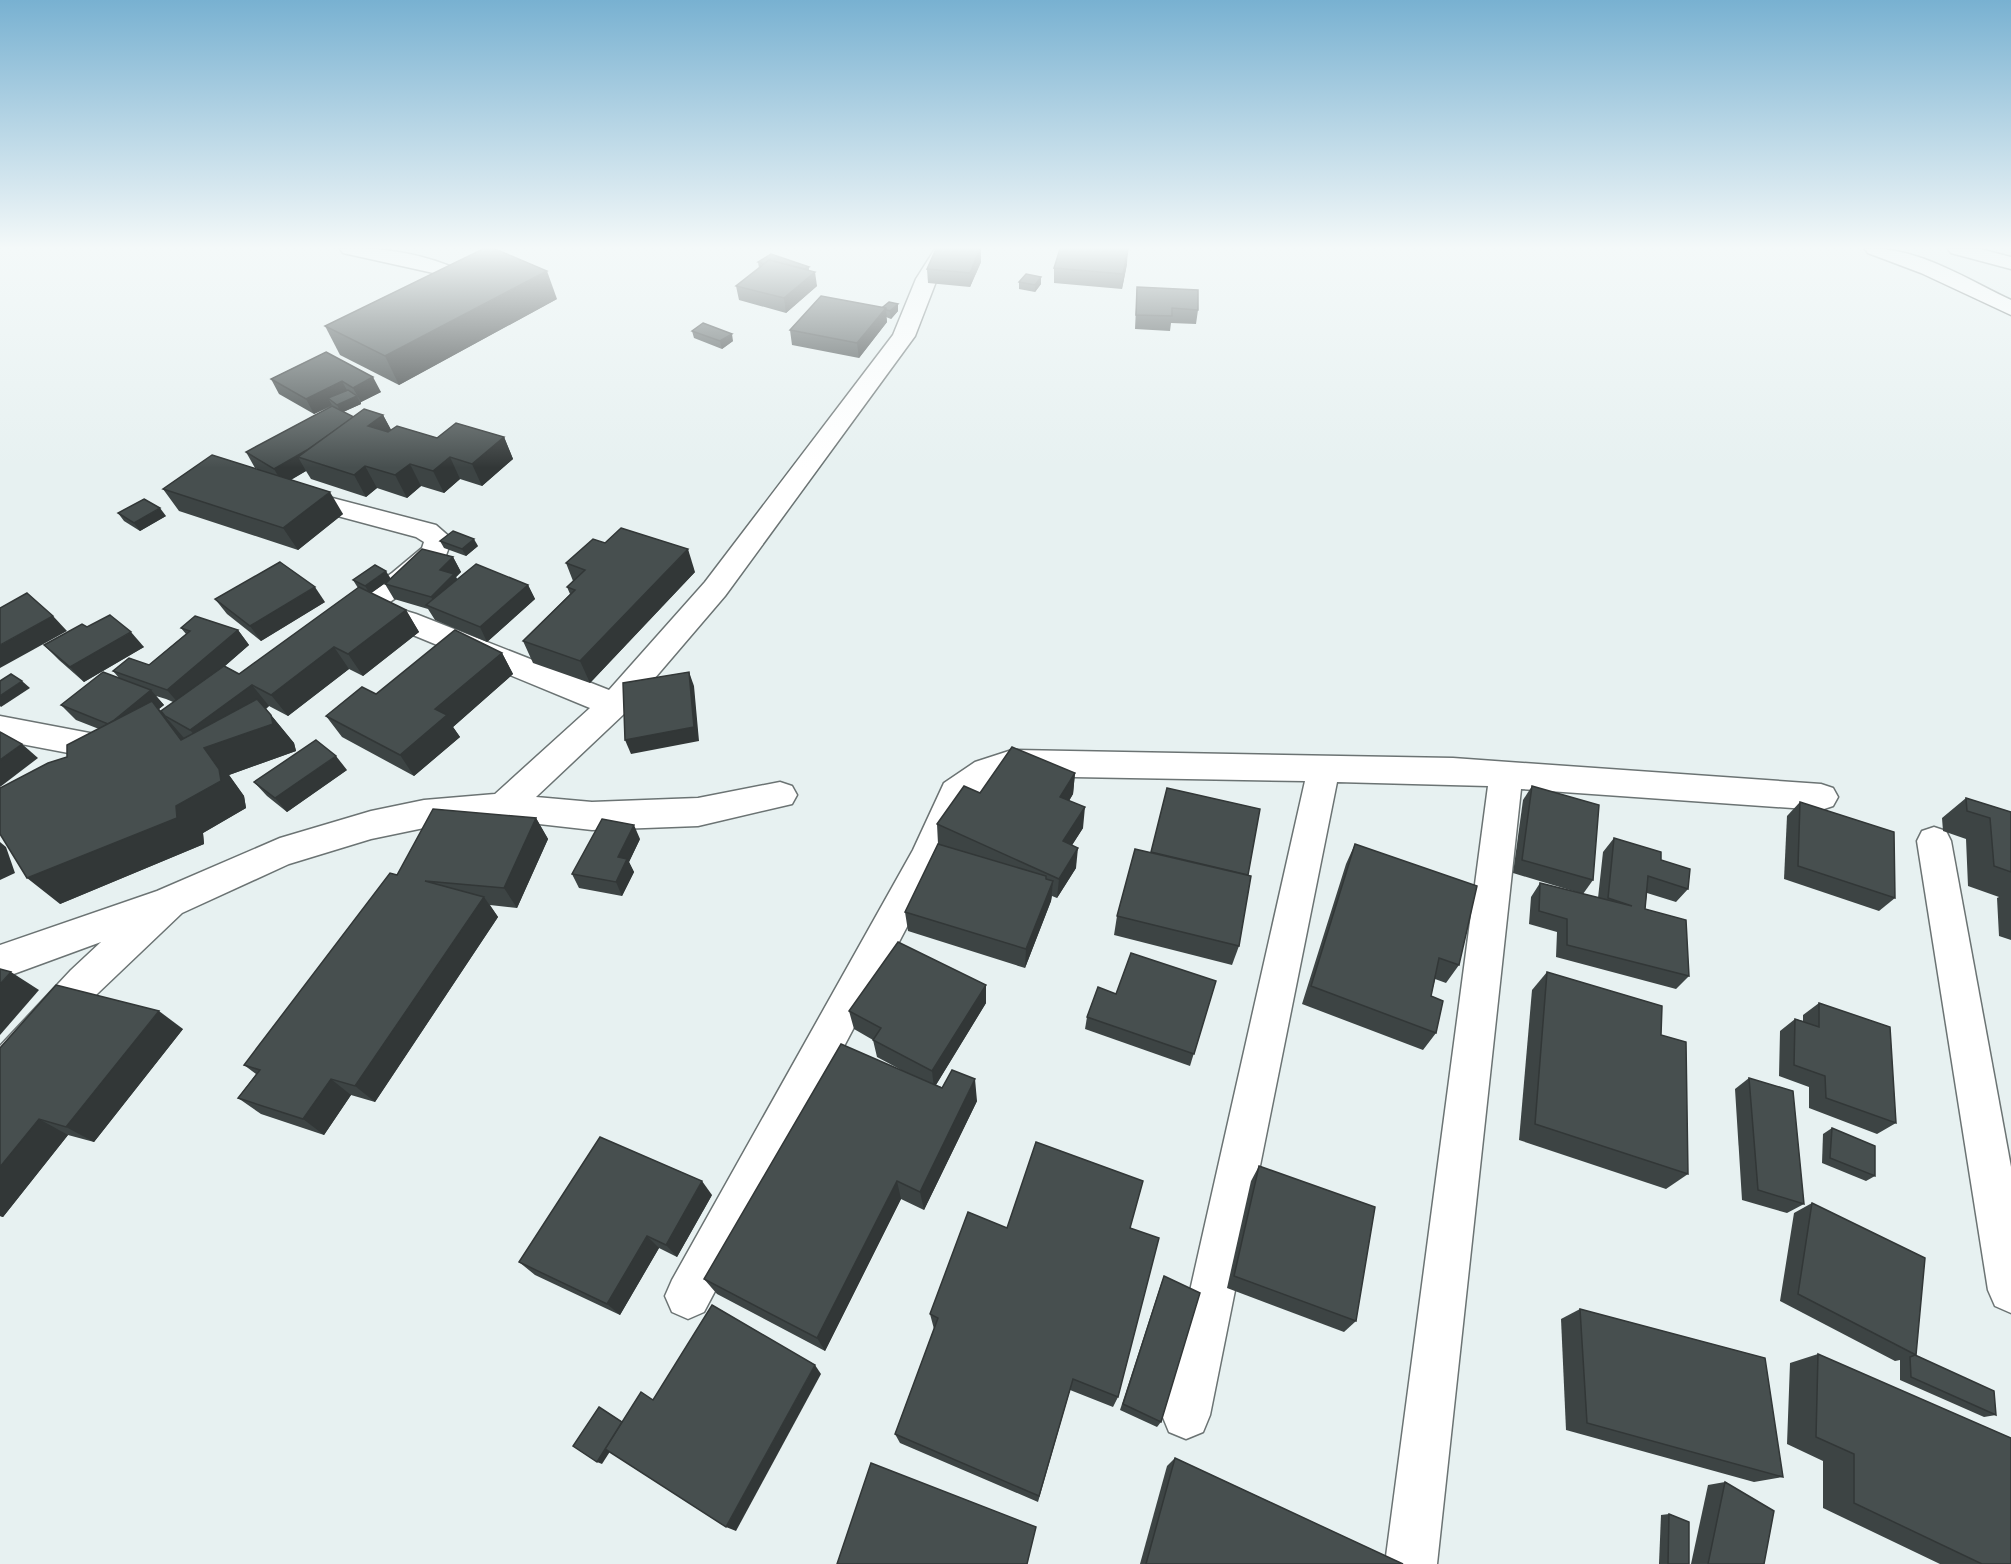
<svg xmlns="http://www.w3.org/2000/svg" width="2011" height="1564" font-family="Jost,sans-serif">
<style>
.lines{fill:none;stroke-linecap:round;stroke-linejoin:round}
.minor-casing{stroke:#6b7373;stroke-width:3}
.motorway-casing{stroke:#6b7373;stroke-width:3}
.minor{fill:#fff;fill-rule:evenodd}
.motorway{fill:#fff;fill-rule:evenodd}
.wall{fill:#3d4444;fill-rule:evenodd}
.shaded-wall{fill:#323737}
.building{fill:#474f4f;stroke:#323737;stroke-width:1.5}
</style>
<rect width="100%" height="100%" fill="#e7f1f1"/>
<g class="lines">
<g class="minor-casing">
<g id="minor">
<path d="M 340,249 C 386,246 438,256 478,280 L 482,284 L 478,288 L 471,290 L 438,274 L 343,253 Z"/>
<path d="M 935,249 L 955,249 L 937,279 L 915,336 L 725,596 L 625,713 L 536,797 L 592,802 L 698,798 L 780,782 L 792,786 L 797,795 L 792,804 L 698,826 L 592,830 L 503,820 L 424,828 L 371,839 L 289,864 L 182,913 L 97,994 L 14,1088 L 0,1094 L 0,1046 L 71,970 L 101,942 L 0,979 L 0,945 L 157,891 L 280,838 L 371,811 L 424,800 L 495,794 L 590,708 L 396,628 L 391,621 L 396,614 L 406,611 L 416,614 L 609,690 L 705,582 L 893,335 L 916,279 Z"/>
<path d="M 298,489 L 436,525 L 452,539 L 445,558 L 412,587 L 350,629 L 340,632 L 330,629 L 325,622 L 330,615 L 392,573 L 422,548 L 424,542 L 416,537 L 289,503 L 285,497 L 289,491 Z"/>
<path d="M 0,716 L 116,738 L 127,741 L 132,750 L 127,759 L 116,762 L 0,740 Z"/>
<path d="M 1012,750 L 1453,758 L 1821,784 L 1833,788 L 1838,797 L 1833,806 L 1821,810 L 1521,789 L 1437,1564 L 1385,1564 L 1488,786 L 1337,782 L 1210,1415 L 1203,1432 L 1186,1439 L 1169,1432 L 1162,1415 L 1305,781 L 1012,776 L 999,780 L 969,801 L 939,866 L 704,1312 L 688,1319 L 672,1312 L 665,1296 L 672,1280 L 913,850 L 944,783 L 975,762 Z"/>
<path d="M 1934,827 L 1946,831 L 1951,841 L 2011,1167 L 2011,1313 L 1995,1306 L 1988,1290 L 1917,841 L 1922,831 Z"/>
</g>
</g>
<g class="motorway-casing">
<g id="motorway">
<path d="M 1865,249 C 1915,245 1966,279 2011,300 L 2011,315 L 1921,273 L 1868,253 Z"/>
<path d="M 1948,249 L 1980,249 L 2011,257 L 2011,269 L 1951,253 Z"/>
</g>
</g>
<use href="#minor" class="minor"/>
<use href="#motorway" class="motorway"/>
</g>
<g class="wall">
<path d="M 981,249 L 981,262 L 970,287 L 928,283 L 927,269 Z"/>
<path d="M 758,262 L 809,267 L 809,270 L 817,286 L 786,313 L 739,300 L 736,286 L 759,268 Z"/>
<path d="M 1127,264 L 1122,289 L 1054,283 L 1054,268 Z"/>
<path d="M 1019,282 L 1041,284 L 1035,292 L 1019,289 Z"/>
<path d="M 1137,287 L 1198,310 L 1196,324 L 1171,323 L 1170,331 L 1135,329 Z"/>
<path d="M 821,296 L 898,311 L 891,319 L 886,317 L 887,322 L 859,358 L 792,345 L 790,330 Z"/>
<path d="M 557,299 L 399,385 L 340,355 L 325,326 Z"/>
<path d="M 692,331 L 733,341 L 722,349 L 694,338 Z"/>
<path d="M 326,352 L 381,392 L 361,402 L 361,404 L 343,412 L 354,417 L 383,415 L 391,430 L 437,438 L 504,437 L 513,459 L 482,486 L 460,479 L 444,493 L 421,486 L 407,498 L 377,488 L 366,497 L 311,479 L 306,471 L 291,480 L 343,514 L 298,550 L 179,511 L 163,489 L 259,470 L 255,468 L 246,452 L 332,406 L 314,414 L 279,394 L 271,379 Z"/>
<path d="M 118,513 L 166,516 L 140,531 L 124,521 Z"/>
<path d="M 440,541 L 478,546 L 466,556 L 444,548 Z"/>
<path d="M 453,557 L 461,572 L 456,577 L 457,579 L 528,585 L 535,599 L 487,642 L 435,620 L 428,609 L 394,599 L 385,584 L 388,581 L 371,593 L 406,610 L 419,632 L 363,676 L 349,669 L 288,716 L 269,706 L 266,709 L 294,743 L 296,751 L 229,775 L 244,796 L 246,808 L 203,833 L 204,844 L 60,904 L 67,757 L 99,729 L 76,720 L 61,705 L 120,679 L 113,671 L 149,665 L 186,634 L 181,628 L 238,630 L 249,645 L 225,666 L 239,674 L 358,588 L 353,580 L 391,578 ZM 156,696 L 166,699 L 173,702 L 161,711 L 159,709 L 164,705 Z"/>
<path d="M 566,563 L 695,572 L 590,683 L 533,663 L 523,641 L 570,594 L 567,587 L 573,581 Z"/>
<path d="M 215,599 L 325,602 L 261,641 L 227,614 Z"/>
<path d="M 87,627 L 144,647 L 84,682 L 59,660 L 44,645 Z"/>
<path d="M 502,653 L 513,674 L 453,727 L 460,737 L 414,776 L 342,737 L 326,716 L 376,694 Z"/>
<path d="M 347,770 L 287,812 L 267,796 L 254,782 Z"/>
<path d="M 1075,773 L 1073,794 L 1069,801 L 1083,828 L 1072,845 L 1076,868 L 1057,898 L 1052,896 L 1051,901 L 1025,968 L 908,931 L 905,912 L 938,844 L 937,824 L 980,793 Z"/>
<path d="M 1532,786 L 1593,880 L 1583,894 L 1513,873 L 1523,800 Z"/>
<path d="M 1966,798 L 2011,812 L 2011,940 L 1999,936 L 1997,898 L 1999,897 L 1968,886 L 1966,839 L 1943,831 L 1942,818 Z"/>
<path d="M 1800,802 L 1895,898 L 1879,911 L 1784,879 L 1787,816 Z"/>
<path d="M 536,818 L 548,839 L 517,908 L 490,905 L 498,917 L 375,1102 L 351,1095 L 324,1135 L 261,1114 L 238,1098 L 256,1074 L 244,1065 L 397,875 Z"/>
<path d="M 1614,838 L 1661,860 L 1688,889 L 1676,902 L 1647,893 L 1645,909 L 1689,976 L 1676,989 L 1556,957 L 1557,932 L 1529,924 L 1531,897 L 1540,883 L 1598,898 L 1603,852 Z"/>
<path d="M 640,839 L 629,862 L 634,872 L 622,896 L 579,888 L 572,874 Z"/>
<path d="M 1355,844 L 1459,965 L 1446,983 L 1435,979 L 1431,996 L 1436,1033 L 1423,1050 L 1302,1004 L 1346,864 Z"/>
<path d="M 1248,875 L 1239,946 L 1232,965 L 1114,935 L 1117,916 Z"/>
<path d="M 1547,972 L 1661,1035 L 1688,1174 L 1666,1189 L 1519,1140 L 1532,990 Z"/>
<path d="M 1216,981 L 1190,1066 L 1085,1029 L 1087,1017 L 1116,994 Z"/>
<path d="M 986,985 L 986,1003 L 936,1085 L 977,1101 L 924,1210 L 901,1199 L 825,1351 L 717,1294 L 704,1279 L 905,1072 L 877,1057 L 873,1040 L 854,1029 L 849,1011 Z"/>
<path d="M 1819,1003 L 1896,1123 L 1877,1134 L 1809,1108 L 1809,1087 L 1779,1076 L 1780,1031 L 1795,1019 L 1803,1021 L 1803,1015 Z"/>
<path d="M 183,1029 L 94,1142 L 68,1135 L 3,1217 L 0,1216 L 0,1048 Z"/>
<path d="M 1749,1078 L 1804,1204 L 1787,1213 L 1742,1200 L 1735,1089 Z"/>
<path d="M 1832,1128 L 1875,1176 L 1866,1181 L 1822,1163 L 1823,1134 Z"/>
<path d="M 1259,1166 L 1356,1321 L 1344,1332 L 1227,1288 L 1251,1181 Z"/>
<path d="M 712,1195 L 677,1257 L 659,1248 L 620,1315 L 535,1275 L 519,1262 Z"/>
<path d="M 1812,1203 L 1916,1355 L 1915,1355 L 1996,1415 L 1984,1417 L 1900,1380 L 1900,1360 L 1895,1361 L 1780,1301 L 1794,1213 Z"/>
<path d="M 1007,1228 L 1130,1228 L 1118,1397 L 1113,1407 L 1070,1390 L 1038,1502 L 900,1443 L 895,1434 L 934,1329 L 930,1314 Z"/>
<path d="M 1164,1276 L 1161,1422 L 1157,1427 L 1120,1410 L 1161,1284 Z"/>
<path d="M 1580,1309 L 1783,1477 L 1754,1482 L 1566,1430 L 1561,1319 Z"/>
<path d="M 1818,1354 L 2011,1564 L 1940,1564 L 1823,1508 L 1823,1461 L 1787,1444 L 1790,1363 Z"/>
<path d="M 1175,1458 L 1403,1564 L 1140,1564 L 1167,1466 Z"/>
<path d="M 1725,1482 L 1764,1564 L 1691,1564 L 1708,1485 Z"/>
<path d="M 1669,1514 L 1689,1564 L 1659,1564 L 1661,1515 Z"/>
</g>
<g class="shaded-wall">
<path d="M 981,249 L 981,262 L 970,287 L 970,273 Z"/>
<path d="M 1128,249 L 1127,264 L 1122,289 L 1123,274 Z"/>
<path d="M 547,271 L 557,299 L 399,385 L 385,356 Z"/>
<path d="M 815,272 L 817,286 L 786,313 L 784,298 Z"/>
<path d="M 1041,277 L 1041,284 L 1035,292 L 1035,285 Z"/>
<path d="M 898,304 L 898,311 L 891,319 L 890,311 Z"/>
<path d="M 886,308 L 887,322 L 859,358 L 857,343 Z"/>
<path d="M 732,334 L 733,341 L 722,349 L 720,341 Z"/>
<path d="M 373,377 L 381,392 L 361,402 L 353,388 Z"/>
<path d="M 342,381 L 350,396 L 328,398 L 332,405 L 314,414 L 306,399 Z"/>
<path d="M 357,396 L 361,404 L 341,413 L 337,405 Z"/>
<path d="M 383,415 L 395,437 L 368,426 Z"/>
<path d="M 361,421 L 298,457 L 306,471 L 283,484 L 274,469 Z"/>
<path d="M 504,437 L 513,459 L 482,486 L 472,464 Z"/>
<path d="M 450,457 L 460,479 L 444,493 L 433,471 Z"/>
<path d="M 410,464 L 421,486 L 407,498 L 395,475 Z"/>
<path d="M 365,466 L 377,488 L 366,497 L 354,475 Z"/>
<path d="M 330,492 L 343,514 L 298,550 L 283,528 Z"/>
<path d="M 160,508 L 166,516 L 140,531 L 134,523 Z"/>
<path d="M 474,539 L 478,546 L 466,556 L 462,549 Z"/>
<path d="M 688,549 L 695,572 L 590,683 L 580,661 Z"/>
<path d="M 453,557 L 461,572 L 456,577 L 462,589 L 438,610 L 431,597 L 440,570 Z"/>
<path d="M 386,571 L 391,579 L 370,594 L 365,586 Z"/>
<path d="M 528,585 L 535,599 L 487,642 L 480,627 Z"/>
<path d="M 315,587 L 325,602 L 261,641 L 250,626 Z"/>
<path d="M 406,610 L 419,632 L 363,676 L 348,654 Z"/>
<path d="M 53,616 L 67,631 L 0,668 L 0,645 Z"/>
<path d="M 238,630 L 249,645 L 180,705 L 167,690 Z"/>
<path d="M 131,632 L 144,647 L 84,682 L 70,667 Z"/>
<path d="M 334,647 L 349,669 L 288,716 L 271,695 Z"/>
<path d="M 502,653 L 513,674 L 453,727 L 460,737 L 414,776 L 400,755 L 435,709 Z"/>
<path d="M 689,672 L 694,686 L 699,741 L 631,754 L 625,740 Z"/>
<path d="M 22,681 L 30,688 L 1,707 L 0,706 L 0,696 Z"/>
<path d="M 252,685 L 269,706 L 223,741 L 271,715 L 294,743 L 296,751 L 229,775 L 244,796 L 246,808 L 203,833 L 204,844 L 60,904 L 27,878 L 176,806 L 204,748 L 205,747 L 190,730 Z"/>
<path d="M 151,690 L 164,705 L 159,709 L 167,718 L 165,716 L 184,738 L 207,767 L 110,724 Z"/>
<path d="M 22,744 L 38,758 L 0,787 L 0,760 Z"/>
<path d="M 336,756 L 347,770 L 287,812 L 275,798 Z"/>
<path d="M 1075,773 L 1073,794 L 1059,817 L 1060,797 Z"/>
<path d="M 1085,807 L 1083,828 L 1062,861 L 1063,841 Z"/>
<path d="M 536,818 L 548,839 L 517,908 L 504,888 Z"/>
<path d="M 634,825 L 640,839 L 629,862 L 634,872 L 622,896 L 616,882 L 618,857 Z"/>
<path d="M 0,842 L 6,847 L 15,873 L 0,880 Z"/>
<path d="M 1078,848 L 1076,868 L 1057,898 L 1059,879 Z"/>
<path d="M 1053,881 L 1051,901 L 1025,968 L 1026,949 Z"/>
<path d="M 484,897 L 498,917 L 375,1102 L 355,1086 Z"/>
<path d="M 11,972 L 39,990 L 0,1035 L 0,984 Z"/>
<path d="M 986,985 L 986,1003 L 934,1088 L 932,1071 Z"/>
<path d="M 159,1011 L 183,1029 L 94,1142 L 66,1127 Z"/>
<path d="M 331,1079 L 351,1095 L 324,1135 L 303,1119 Z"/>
<path d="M 975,1079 L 977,1101 L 924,1210 L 920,1192 Z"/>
<path d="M 39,1119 L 68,1135 L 3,1217 L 0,1216 L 0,1167 Z"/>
<path d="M 702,1181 L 712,1195 L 677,1257 L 666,1245 Z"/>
<path d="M 897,1181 L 901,1199 L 825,1351 L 817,1338 Z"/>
<path d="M 647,1236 L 659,1248 L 620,1315 L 607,1304 Z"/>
<path d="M 815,1365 L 821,1374 L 736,1531 L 726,1527 Z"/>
<path d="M 599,1407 L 627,1425 L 602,1464 L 597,1462 Z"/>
</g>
<g class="building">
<path d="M 483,249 L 495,249 L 547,271 L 385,356 L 325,326 Z"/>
<path d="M 936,249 L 980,249 L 970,273 L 927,269 Z"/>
<path d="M 1060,249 L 1128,249 L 1123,274 L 1054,268 Z"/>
<path d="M 771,254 L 809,267 L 805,269 L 769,260 L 764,264 L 758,262 Z"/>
<path d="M 769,260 L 815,272 L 784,298 L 736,286 Z"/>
<path d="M 1026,274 L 1041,277 L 1035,285 L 1019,282 Z"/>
<path d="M 1137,287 L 1198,290 L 1198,310 L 1172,308 L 1172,316 L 1136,315 Z"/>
<path d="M 821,296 L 886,308 L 857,343 L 790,330 Z"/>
<path d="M 889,302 L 898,304 L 890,311 L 886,310 L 886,308 L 883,307 Z"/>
<path d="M 703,323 L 732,334 L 720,341 L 692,331 Z"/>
<path d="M 326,352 L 373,377 L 353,388 L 342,381 L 306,399 L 271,379 Z"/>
<path d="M 348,390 L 357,396 L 337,405 L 328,398 Z"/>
<path d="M 332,406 L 354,417 L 307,450 L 274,469 L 246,452 Z"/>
<path d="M 364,409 L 383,415 L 368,426 L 388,432 L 397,426 L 437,438 L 456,423 L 504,437 L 472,464 L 450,457 L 433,471 L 410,464 L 395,475 L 365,466 L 354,475 L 298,457 Z"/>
<path d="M 212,455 L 330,492 L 283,528 L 163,489 Z"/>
<path d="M 144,499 L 160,508 L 134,523 L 118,513 Z"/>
<path d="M 621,528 L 688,549 L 580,661 L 523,641 L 575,590 L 567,587 L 585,570 L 566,563 L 593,539 L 605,543 Z"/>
<path d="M 453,531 L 474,539 L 462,549 L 440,541 Z"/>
<path d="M 422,549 L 453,557 L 440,570 L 454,574 L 431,597 L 385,584 Z"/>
<path d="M 280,562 L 315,587 L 250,626 L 215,599 Z"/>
<path d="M 476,564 L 528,585 L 480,627 L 426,605 Z"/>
<path d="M 375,565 L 386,571 L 365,586 L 353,580 Z"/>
<path d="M 359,587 L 406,610 L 348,654 L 334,647 L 271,695 L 252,685 L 190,730 L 165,716 L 161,711 L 224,666 L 239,674 Z"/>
<path d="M 27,593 L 53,616 L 0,645 L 0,608 Z"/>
<path d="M 110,615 L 131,632 L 70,667 L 44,645 L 82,624 L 87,627 Z"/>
<path d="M 195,616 L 238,630 L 167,690 L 113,671 L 129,658 L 149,665 L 190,631 L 181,628 Z"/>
<path d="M 455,630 L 502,653 L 435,709 L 447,715 L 400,755 L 326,716 L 362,687 L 376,694 Z"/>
<path d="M 103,672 L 151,690 L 113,721 L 108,724 L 61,705 Z"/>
<path d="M 689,672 L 694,727 L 625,740 L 623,683 Z"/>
<path d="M 11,674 L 22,681 L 0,696 L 0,681 Z"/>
<path d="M 257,699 L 271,715 L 273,724 L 204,748 L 219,769 L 221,781 L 176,806 L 177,818 L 27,878 L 0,834 L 0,788 L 48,763 L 67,757 L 67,745 L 152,701 L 181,740 Z"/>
<path d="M 0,732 L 22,744 L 0,760 Z"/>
<path d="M 316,740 L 336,756 L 275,798 L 254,782 Z"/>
<path d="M 1012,747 L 1075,773 L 1060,797 L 1085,807 L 1063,841 L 1078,848 L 1059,879 L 937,824 L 964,786 L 980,793 Z"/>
<path d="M 1532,786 L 1599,805 L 1593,880 L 1522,860 Z"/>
<path d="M 1167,788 L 1260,809 L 1248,875 L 1151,852 Z"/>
<path d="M 1966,798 L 2011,812 L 2011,872 L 1994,866 L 1990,818 L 1967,811 Z"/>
<path d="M 1800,802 L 1894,832 L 1895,898 L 1798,866 Z"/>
<path d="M 433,809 L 536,818 L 504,888 L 425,881 L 484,897 L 355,1086 L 331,1079 L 303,1119 L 238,1098 L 260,1070 L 244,1065 L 390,873 L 397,875 Z"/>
<path d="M 602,819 L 634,825 L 618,857 L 627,859 L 616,882 L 572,874 Z"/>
<path d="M 1614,838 L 1661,852 L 1661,860 L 1690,869 L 1688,889 L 1648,876 L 1645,909 L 1686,920 L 1689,976 L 1567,945 L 1567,919 L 1539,911 L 1540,883 L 1632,906 L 1608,898 Z"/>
<path d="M 938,844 L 1046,876 L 1046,879 L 1053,881 L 1026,949 L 905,912 Z"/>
<path d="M 1355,844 L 1477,886 L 1459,965 L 1439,958 L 1431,996 L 1443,1001 L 1436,1033 L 1311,986 Z"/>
<path d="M 1135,849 L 1251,876 L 1239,946 L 1117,916 Z"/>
<path d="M 898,942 L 986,985 L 932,1071 L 873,1040 L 881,1028 L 849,1011 Z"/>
<path d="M 1131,953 L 1216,981 L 1194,1054 L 1087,1017 L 1098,987 L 1116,994 Z"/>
<path d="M 0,969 L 11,972 L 0,984 Z"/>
<path d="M 1547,972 L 1662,1006 L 1661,1035 L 1686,1042 L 1688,1174 L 1535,1124 Z"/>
<path d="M 56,985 L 159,1011 L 66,1127 L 39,1119 L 0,1167 L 0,1048 Z"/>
<path d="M 1819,1003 L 1890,1027 L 1896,1123 L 1826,1098 L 1825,1076 L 1794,1065 L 1795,1019 L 1819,1027 Z"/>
<path d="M 841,1044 L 942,1088 L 952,1070 L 975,1079 L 920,1192 L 897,1181 L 817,1338 L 704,1279 Z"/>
<path d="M 1749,1078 L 1793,1091 L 1804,1204 L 1758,1190 Z"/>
<path d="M 1832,1128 L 1875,1146 L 1875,1176 L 1830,1158 Z"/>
<path d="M 600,1137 L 702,1181 L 666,1245 L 647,1236 L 607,1304 L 519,1262 Z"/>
<path d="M 1036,1142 L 1143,1181 L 1130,1228 L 1159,1238 L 1118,1397 L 1073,1379 L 1039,1496 L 895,1434 L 938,1318 L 930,1314 L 968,1212 L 1007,1228 Z"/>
<path d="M 1259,1166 L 1375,1207 L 1356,1321 L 1234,1276 Z"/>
<path d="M 1812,1203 L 1925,1258 L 1916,1355 L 1798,1294 Z"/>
<path d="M 1164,1276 L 1200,1293 L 1161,1422 L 1123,1404 Z"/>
<path d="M 712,1305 L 815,1365 L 726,1527 L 605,1449 L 641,1392 L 653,1400 Z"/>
<path d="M 1580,1309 L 1765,1358 L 1783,1477 L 1587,1423 Z"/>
<path d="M 1818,1354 L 2011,1438 L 2011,1564 L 1982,1564 L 1854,1503 L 1854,1454 L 1816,1437 Z"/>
<path d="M 1915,1355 L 1994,1391 L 1996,1415 L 1911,1377 L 1910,1357 Z"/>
<path d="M 599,1407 L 622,1422 L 597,1462 L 573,1446 Z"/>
<path d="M 1175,1458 L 1403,1564 L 1146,1564 Z"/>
<path d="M 871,1463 L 1036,1527 L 1027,1564 L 837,1564 Z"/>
<path d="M 1725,1482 L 1774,1511 L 1764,1564 L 1708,1564 Z"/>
<path d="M 1669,1514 L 1689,1522 L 1689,1564 L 1668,1564 Z"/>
</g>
<linearGradient id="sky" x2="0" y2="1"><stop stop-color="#78b1d1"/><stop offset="0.53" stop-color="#f4f9f9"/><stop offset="1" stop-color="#f4f9f9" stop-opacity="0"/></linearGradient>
<rect width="2011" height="468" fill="url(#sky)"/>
</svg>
